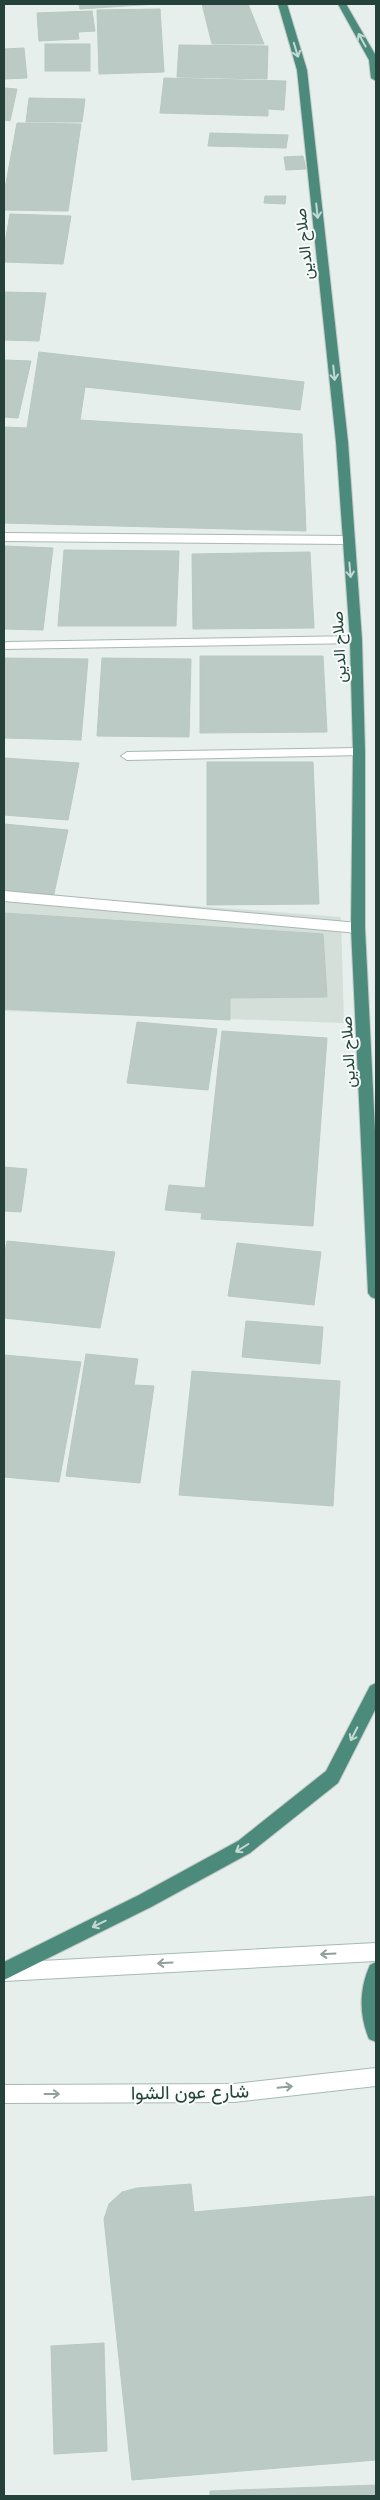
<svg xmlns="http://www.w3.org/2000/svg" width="380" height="2500" font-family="Poppins,Vazirmatn,sans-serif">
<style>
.built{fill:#d4dfda}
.building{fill:#bbcac4;stroke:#b8c9c2}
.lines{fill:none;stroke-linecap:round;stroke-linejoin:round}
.service-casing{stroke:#a8b8b2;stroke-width:2}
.minor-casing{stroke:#a8b8b2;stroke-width:2}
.secondary-casing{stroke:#a4bbb3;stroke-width:2}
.trunk-casing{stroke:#c2cac8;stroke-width:2}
.service{fill:#fff;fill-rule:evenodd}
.minor{fill:#fff;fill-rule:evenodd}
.secondary{fill:#fff;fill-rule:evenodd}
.trunk{fill:#4c8a7c;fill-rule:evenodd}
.oneway{stroke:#c4d9d4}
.oneway2{stroke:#92a09c}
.labels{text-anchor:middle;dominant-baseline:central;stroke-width:4;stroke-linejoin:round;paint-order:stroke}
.street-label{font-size:16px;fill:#24423a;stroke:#f7fbf9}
.near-street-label{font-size:19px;fill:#24423a;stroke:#f7fbf9}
</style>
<rect width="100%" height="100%" fill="#e6efeb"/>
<path class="built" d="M 131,901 L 341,917 L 344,1023 L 4,1011 L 4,902 Z"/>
<g class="building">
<path d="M 79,4 L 156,4 L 80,9 Z"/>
<path d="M 202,4 L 248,4 L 264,44 L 212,44 Z"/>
<path d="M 160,9 L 164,72 L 99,74 L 97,10 Z"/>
<path d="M 92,11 L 95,31 L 78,32 L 79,39 L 39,41 L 37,13 Z"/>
<rect x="45" y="44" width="45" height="27"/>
<path d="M 179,45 L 268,46 L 267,79 L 177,77 Z"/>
<path d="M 24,48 L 27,78 L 4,79 L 4,49 Z"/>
<path d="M 164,78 L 286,81 L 284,110 L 268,109 L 268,116 L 160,113 Z"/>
<path d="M 4,88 L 17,89 L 10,121 L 4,120 Z"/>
<path d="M 29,98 L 85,99 L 82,122 L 26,122 Z"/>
<path d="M 17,123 L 81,124 L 68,211 L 4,210 L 4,194 Z"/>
<path d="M 210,133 L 288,135 L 286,148 L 208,146 Z"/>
<path d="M 303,156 L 306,169 L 286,170 L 284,157 Z"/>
<path d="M 265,196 L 286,196 L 285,204 L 264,203 Z"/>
<path d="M 10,214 L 71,216 L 63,264 L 4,262 L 4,248 Z"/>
<path d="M 4,292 L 46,293 L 39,341 L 4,340 Z"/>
<path d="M 39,352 L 304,382 L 300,410 L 85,387 L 80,420 L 302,434 L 306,531 L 4,523 L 4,427 L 27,428 Z"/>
<path d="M 4,360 L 31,361 L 18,418 L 4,417 Z"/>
<path d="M 4,546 L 53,548 L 43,630 L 4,629 Z"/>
<path d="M 64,550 L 179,551 L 176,626 L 58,626 Z"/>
<path d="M 310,552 L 314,628 L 193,629 L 192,554 Z"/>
<path d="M 200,656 L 323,656 L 327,732 L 200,733 Z"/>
<path d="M 4,658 L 88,659 L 81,740 L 4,738 Z"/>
<path d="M 102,658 L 191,659 L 189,737 L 97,736 Z"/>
<path d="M 4,758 L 79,763 L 68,820 L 4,815 Z"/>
<path d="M 207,762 L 313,762 L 319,904 L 207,905 Z"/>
<path d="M 4,824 L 68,830 L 53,898 L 4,893 Z"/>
<path d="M 4,913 L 323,934 L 327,997 L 230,998 L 230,1020 L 4,1009 Z"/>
<path d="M 137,1022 L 217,1029 L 208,1090 L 127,1083 Z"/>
<path d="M 222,1031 L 327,1038 L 313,1226 L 201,1219 L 202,1213 L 165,1210 L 169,1185 L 205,1188 Z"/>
<path d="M 4,1167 L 27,1169 L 21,1212 L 4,1211 Z"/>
<path d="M 7,1241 L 115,1252 L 100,1328 L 4,1318 L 4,1256 Z"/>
<path d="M 237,1243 L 321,1252 L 314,1305 L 228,1296 Z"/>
<path d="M 246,1321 L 323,1327 L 320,1364 L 242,1357 Z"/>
<path d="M 86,1354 L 138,1359 L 134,1385 L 154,1386 L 140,1483 L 66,1476 Z"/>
<path d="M 4,1355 L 81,1362 L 59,1482 L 4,1477 Z"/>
<path d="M 192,1371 L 340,1381 L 333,1506 L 179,1495 Z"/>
<path d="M 191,2184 L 194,2212 L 374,2196 L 376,2206 L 376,2460 L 132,2480 L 104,2219 L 109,2204 L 122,2192 L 137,2188 Z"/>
<path d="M 104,2343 L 107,2451 L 54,2454 L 51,2346 Z"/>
<path d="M 376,2485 L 376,2496 L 210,2496 L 210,2491 Z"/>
</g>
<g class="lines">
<g class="service-casing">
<g id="service">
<path d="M 356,636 L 362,640 L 360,643 L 4,649 L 4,643 L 7,642 Z"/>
<path d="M 359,748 L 363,749 L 365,752 L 363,755 L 127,760 L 121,756 L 127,752 Z"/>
</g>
</g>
<g class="minor-casing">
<g id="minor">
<path d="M 4,533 L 348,536 L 354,540 L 348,544 L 4,541 Z"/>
<path d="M 4,891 L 358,923 L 365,928 L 358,933 L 4,901 Z"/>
</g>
</g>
<g class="secondary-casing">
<g id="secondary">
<path d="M 376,1943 L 376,1961 L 4,1981 L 4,1963 Z"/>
<path d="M 376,2068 L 376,2086 L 234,2102 L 4,2103 L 4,2085 L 234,2084 Z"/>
</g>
</g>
<g class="trunk-casing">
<g id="trunk">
<path d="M 278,4 L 287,4 L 307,70 L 348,442 L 362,640 L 365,752 L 365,928 L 376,1151 L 376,1299 L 371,1297 L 368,1293 L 351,928 L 353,752 L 350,640 L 336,442 L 297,70 Z"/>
<path d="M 338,4 L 346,4 L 376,56 L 376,81 L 371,78 L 369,60 Z"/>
<path d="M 376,1683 L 376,1708 L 338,1783 L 250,1853 L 151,1907 L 4,1980 L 4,1962 L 139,1895 L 238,1841 L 326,1771 L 370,1686 Z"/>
<path d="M 376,1962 L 376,2042 L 369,2039 C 359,2015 359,1989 370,1965 Z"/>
</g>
</g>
<use href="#service" class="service"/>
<use href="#minor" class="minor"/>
<use href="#secondary" class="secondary"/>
<use href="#trunk" class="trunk"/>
</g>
<defs><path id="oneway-shaft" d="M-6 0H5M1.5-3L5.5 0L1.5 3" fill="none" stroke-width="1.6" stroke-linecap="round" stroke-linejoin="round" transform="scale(1.25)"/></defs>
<g class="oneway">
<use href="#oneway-shaft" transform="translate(362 40) rotate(-119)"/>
<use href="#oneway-shaft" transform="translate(296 50) rotate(73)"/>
<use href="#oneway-shaft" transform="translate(317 211) rotate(84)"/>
<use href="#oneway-shaft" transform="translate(334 373) rotate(84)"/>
<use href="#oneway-shaft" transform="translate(350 570) rotate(85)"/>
<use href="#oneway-shaft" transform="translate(354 1734) rotate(117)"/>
<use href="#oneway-shaft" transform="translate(242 1848) rotate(148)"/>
<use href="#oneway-shaft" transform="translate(99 1924) rotate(154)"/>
</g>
<g class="oneway2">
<use href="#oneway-shaft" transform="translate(328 1954) rotate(177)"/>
<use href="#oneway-shaft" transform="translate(165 1963) rotate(177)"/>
<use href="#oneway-shaft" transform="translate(285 2087) rotate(-6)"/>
<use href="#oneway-shaft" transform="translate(52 2094)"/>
</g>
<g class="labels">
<g class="street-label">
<text transform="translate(304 244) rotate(-96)">صلاح الدين</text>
<text transform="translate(339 647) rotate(-93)">صلاح الدين</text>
<text transform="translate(348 1052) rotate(-93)">صلاح الدين</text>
</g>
<g class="near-street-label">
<text transform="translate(190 2092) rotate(-1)">شارع عون الشوا</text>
</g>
</g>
<rect width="380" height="2500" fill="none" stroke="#24423a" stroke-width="10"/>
</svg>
